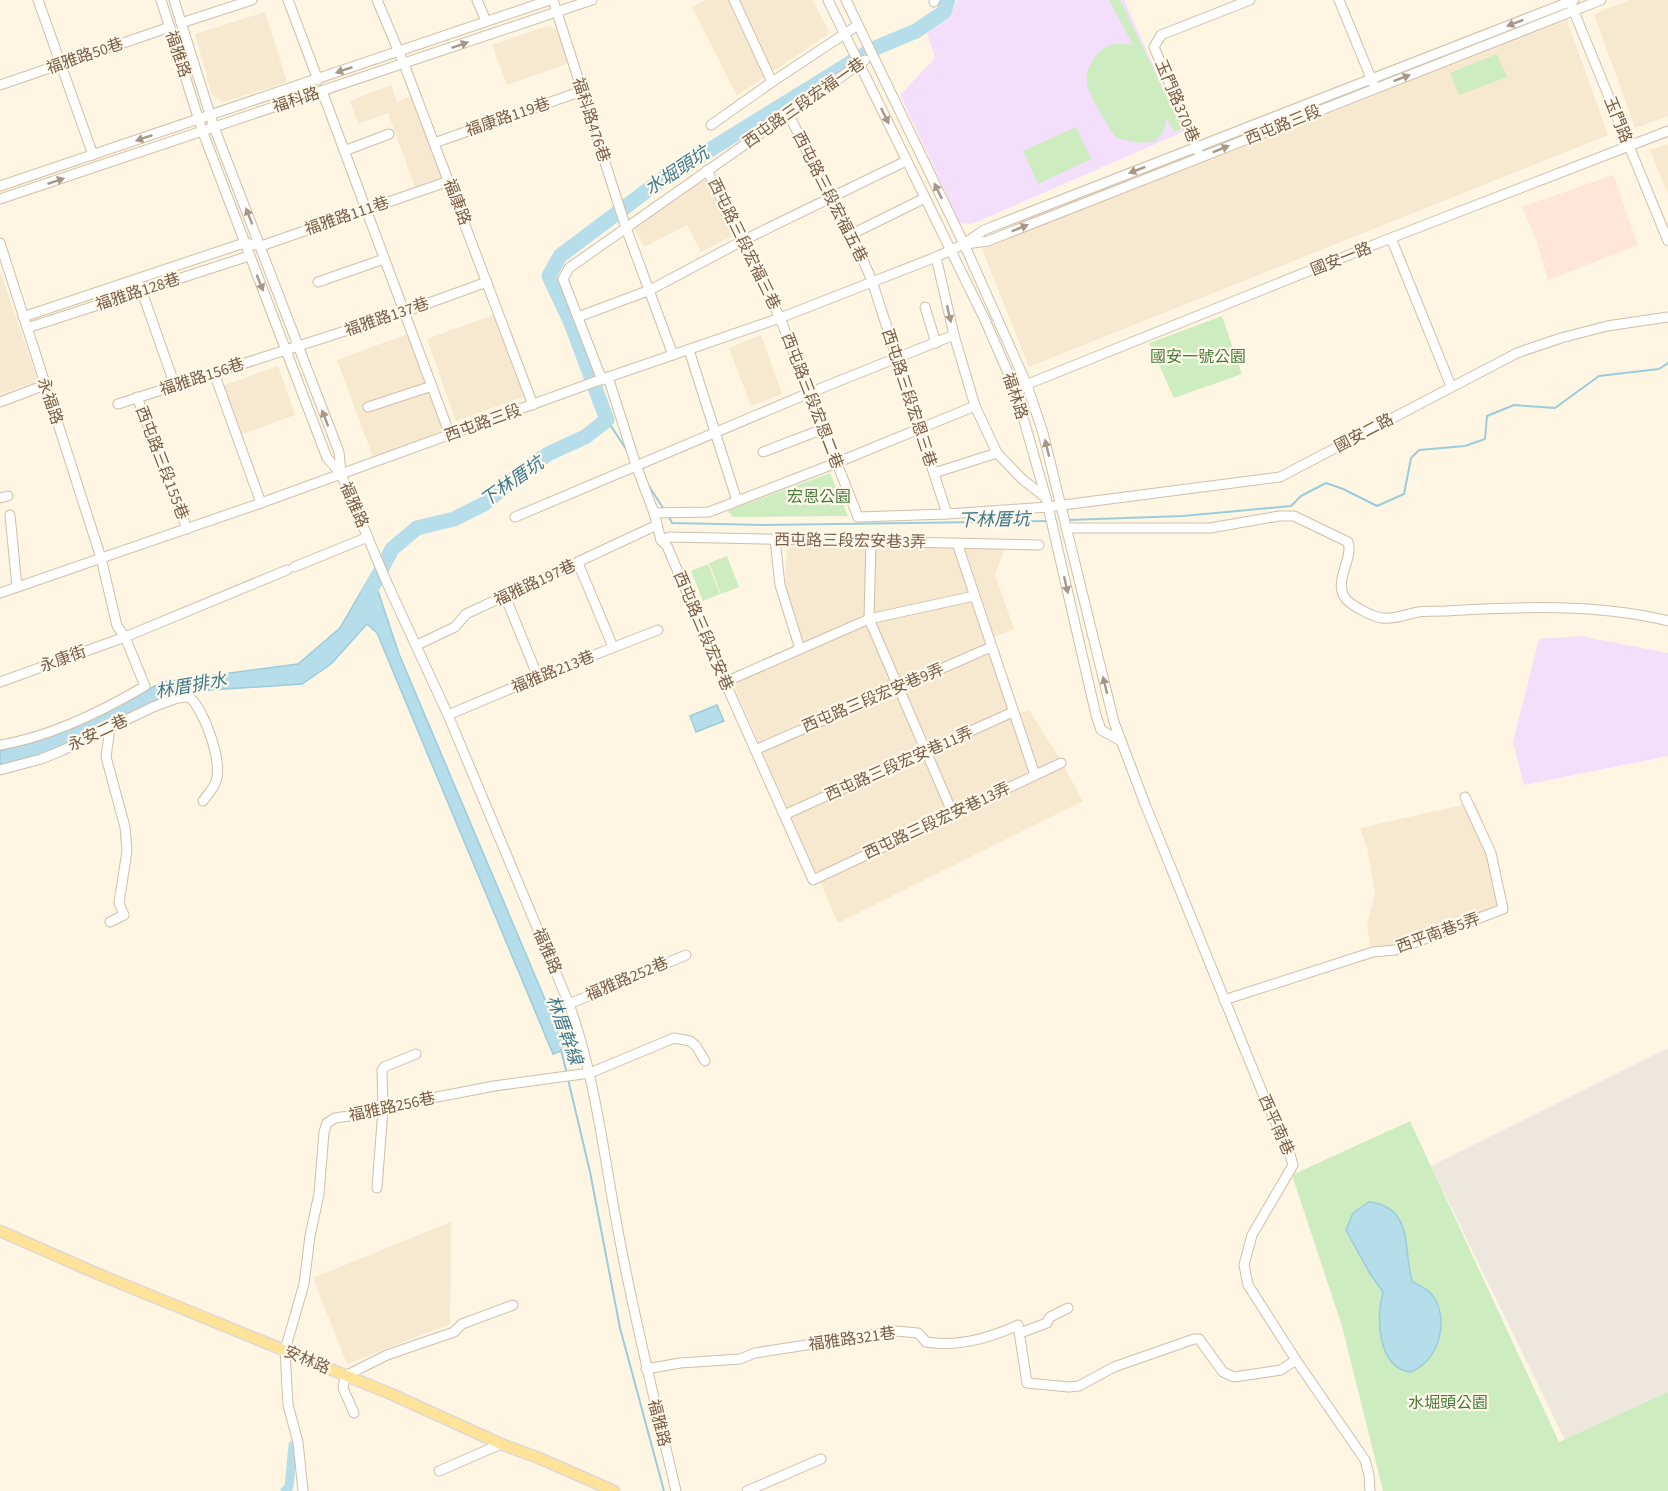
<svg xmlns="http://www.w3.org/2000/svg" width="1668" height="1491" font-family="'Source Sans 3','Noto Sans TC',sans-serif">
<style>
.residential{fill:#f7e9d0}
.commercial{fill:#ffe6d6}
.industrial{fill:#ede7de}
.education{fill:#f3dffb}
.green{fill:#cdedc0}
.water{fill:#b5ddea;stroke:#9accdc;stroke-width:1.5}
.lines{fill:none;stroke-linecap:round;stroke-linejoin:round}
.stream{stroke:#9accdc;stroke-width:2}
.canal{stroke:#b5ddea;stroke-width:9}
.river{stroke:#b5ddea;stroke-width:15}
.minor-casing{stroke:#d1bea8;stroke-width:11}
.major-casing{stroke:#dfd8d3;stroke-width:13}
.minor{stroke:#fff;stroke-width:9}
.major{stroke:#ffe399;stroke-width:10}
.oneway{fill:#a89687}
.labels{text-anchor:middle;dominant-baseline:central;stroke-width:4.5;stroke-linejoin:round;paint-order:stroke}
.street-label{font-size:16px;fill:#795d46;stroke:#fff9eb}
.park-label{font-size:16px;fill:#477a3b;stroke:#fff9eb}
.water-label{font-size:18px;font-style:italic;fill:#3d798e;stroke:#fff9eb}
</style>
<rect width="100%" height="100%" fill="#fef6e2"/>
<g class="residential">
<path d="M 706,0 L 812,0 L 830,33 L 737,96 L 692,7 Z"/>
<path d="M 1629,0 L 1668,0 L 1668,116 L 1635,128 L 1594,14 Z"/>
<path d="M 265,12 L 287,82 L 224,102 L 212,95 L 195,34 Z"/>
<path d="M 1567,20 L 1608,135 L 1029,367 L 982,249 Z"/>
<path d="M 547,26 L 560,30 L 569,63 L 507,85 L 492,45 Z"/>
<path d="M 391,85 L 397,102 L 411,96 L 442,177 L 415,187 L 388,113 L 358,124 L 350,101 Z"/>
<path d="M 1668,144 L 1668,195 L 1650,150 Z"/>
<path d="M 709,178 L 738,233 L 701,252 L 687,225 L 644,247 L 629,219 Z"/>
<path d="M 1,274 L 38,381 L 0,394 L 0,275 Z"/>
<path d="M 496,314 L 525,396 L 456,421 L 427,339 Z"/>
<path d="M 407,334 L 443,431 L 373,457 L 337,360 Z"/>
<path d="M 761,335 L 782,394 L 751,406 L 729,348 Z"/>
<path d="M 278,366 L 295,415 L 239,435 L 222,386 Z"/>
<path d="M 787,547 L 1005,548 L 995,575 L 1014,629 L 984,641 L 1010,715 L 1029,710 L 1056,752 L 1083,801 L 838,923 L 733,684 L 806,650 L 785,585 Z"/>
<path d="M 1476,802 L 1492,849 L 1503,907 L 1392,947 L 1370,946 L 1367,926 L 1375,892 L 1367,848 L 1360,828 Z"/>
<path d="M 451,1222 L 450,1324 L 347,1364 L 313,1278 Z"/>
</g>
<path class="commercial" d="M 1613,175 L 1638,245 L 1548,280 L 1536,239 L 1522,207 Z"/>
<path class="industrial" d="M 1668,1048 L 1668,1395 L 1565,1440 L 1431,1166 Z"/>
<g class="education">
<path d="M 958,0 L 1124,0 L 1183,132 L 972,224 L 960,223 L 900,95 L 935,58 L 927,33 L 948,19 Z"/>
<path d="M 1580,636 L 1668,653 L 1668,756 L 1524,785 L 1513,742 L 1539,639 Z"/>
</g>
<g class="green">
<path d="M 1109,0 L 1120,0 L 1182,128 L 1174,132 L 1167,118 L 1163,133 L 1154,142 L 1138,143 L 1116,138 C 1108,125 1089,97 1087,83 C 1085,73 1091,61 1098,53 C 1108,43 1120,42 1133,45 Z"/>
<path d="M 1497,54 L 1507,77 L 1459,95 L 1450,73 Z"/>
<path d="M 1076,127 L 1091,159 L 1038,184 L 1023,151 Z"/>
<path d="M 1222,316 L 1242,374 L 1174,398 L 1149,343 Z"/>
<path d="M 830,473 L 848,516 L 733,517 L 727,511 Z"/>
<path d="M 727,556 L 739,587 L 721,594 L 709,563 Z"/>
<path d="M 708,564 L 720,594 L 703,601 L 691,571 Z"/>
<path d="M 1410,1121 L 1559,1442 L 1668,1392 L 1668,1491 L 1383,1491 L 1342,1326 L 1292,1175 Z"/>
</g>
<g class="water">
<path d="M 372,573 L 399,654 L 566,1049 L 553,1054 L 377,633 L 367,624 L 331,664 L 302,684 L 181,692 L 54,751 L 0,765 L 0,751 L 71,728 L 163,682 L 298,664 L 340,628 Z"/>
<path d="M 717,705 L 724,721 L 696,732 L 690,716 Z"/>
<path d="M 1369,1202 C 1414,1207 1403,1249 1412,1281 C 1420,1287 1430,1289 1435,1299 C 1449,1324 1438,1362 1410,1372 C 1377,1367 1376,1317 1383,1292 L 1369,1272 L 1346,1230 L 1353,1213 Z"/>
</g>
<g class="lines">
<g class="stream">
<path d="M 607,420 L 628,452"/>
<path d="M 647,483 L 665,511"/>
<path d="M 668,515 L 672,523 L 765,525 L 1048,521"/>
<path d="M 1068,520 L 1183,516 L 1291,506 L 1301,496 L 1326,483 L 1343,489 L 1377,506 L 1404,494 L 1411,458 L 1419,450 L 1465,446 L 1485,439 L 1487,416 L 1514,405 L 1555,408 L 1599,376 L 1659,369 L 1668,363"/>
<path d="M 561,1050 L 567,1074"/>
<path d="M 568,1079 L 590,1172 L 620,1328 L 664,1491"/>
</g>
<path class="canal" d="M 285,1491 L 289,1487 L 293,1445"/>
<path class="river" d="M 365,601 L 392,549 L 417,528 L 454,519 L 484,504 L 525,469 L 550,453 L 585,437 L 607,420 L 571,323 L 549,276 L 560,256 L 661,180 L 873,49 L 916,31 L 944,12 L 948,0"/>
<g class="minor-casing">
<g id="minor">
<path d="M 38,0 L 93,155"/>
<path d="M 161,0 L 202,130 L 327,458 L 341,474"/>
<path d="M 174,0 L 214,127 L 339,452 L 341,474 L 387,583 L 448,715 L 569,1004 C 596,1079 604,1158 619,1236 C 635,1322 656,1406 676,1491"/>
<path d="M 288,0 L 318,80"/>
<path d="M 377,0 L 404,64 L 533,405"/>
<path d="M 477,0 L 486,21"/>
<path d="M 553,0 L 626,228 L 673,355"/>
<path d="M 734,0 L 772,82"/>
<path d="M 828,0 L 985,320 L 1015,389 L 1046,498 L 1096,715 L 1101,730 L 1121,741"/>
<path d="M 846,0 L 964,244 L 1027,385 L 1043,433 L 1114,722 L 1145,804 L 1265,1099 L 1289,1151 L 1293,1165 L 1252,1235 L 1244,1265 L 1248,1285 L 1296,1360 L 1365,1460 L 1369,1475 L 1370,1491"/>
<path d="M 1339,0 L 1373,83"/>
<path d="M 934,2 L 935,0"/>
<path d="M 1572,7 L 1668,241"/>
<path d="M 181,23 L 252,0"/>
<path d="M 0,85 L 170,27"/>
<path d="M 322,91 L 450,435"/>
<path d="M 788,113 L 830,198 L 852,234 L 872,281 L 947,514"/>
<path d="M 711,125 L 772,82 L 858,25"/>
<path d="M 434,143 L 582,91"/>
<path d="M 344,151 L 389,134"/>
<path d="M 1198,151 L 1154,47 L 1161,35 L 1250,0"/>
<path d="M 707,170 L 780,318 L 858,517 L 947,514 L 1048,507 L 1280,477 L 1517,353 L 1561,338 L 1607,326 L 1668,317"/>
<path d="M 0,186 L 550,0"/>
<path d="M 0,199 L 592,0"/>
<path d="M 852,234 L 925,198"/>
<path d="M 1391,238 L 1451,386"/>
<path d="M 0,243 L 101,558 L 117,626 L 125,637 L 145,686 C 101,712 50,737 0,745"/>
<path d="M 966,244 L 988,241 L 1601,0"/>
<path d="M 936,257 L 954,335 L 975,406 L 997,453 L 1022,479 L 1046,498"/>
<path d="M 318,282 L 384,259"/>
<path d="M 140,286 L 175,386"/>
<path d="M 925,307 L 936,343"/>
<path d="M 23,317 L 244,243 L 261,246 L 449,181"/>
<path d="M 578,317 L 650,290 L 742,241 L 906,161"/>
<path d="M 27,328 L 249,256"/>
<path d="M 689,350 L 737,501"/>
<path d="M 214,373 L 261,503"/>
<path d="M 608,377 L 636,465 L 654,513 L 661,540 L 667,546 L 725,682 L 813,880 L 1061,763"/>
<path d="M 602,380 L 563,279 L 569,268 L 865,60"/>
<path d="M 1023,386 L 1391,238 L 1668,131"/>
<path d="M 137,397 L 187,529"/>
<path d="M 0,402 L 45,385"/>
<path d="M 118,404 L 404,312 L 487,282"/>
<path d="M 368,407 L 432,386"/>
<path d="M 763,452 L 823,429"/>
<path d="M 934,473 L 997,453"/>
<path d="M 0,498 L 8,496"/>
<path d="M 654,513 L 709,512 L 836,463 L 975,406"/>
<path d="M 10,515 L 17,587"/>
<path d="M 515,517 L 809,393 L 954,335"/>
<path d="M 1067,528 L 1210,528 L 1279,516 L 1294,516 L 1348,542 C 1354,559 1332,582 1346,599 C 1352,606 1373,617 1382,618 C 1393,620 1407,614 1418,612 C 1427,611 1436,611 1445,611 C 1517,607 1598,603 1668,621"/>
<path d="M 775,539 L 780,585 L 800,649"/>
<path d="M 661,540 L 670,537 L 1039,545"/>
<path d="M 871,541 L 869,619 L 953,814"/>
<path d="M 957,543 L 1035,775"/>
<path d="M 578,563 L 613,647"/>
<path d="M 294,567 L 368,537"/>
<path d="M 0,593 L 261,503 L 597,381 L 780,318 L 936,257 L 964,244 L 984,230 L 1574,0"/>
<path d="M 505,596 L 538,677"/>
<path d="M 417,645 L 455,627 L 466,614 L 657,525"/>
<path d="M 0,682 L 125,637 L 287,570"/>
<path d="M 725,682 L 869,619 L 974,596"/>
<path d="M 448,715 L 538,677 L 658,630"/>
<path d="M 755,750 L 991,647"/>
<path d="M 0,770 L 41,759 L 61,751 L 153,707 L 177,698 L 189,697 C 204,709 223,762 216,781 C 214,788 208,794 203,801"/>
<path d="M 784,815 L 1013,712"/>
<path d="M 110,922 L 124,915 L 119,903 L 127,851 L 125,827 L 106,757 L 110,728"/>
<path d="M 1224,1000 L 1373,952 L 1395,950 L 1503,909 L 1491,853 L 1465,797"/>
<path d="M 569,1004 L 686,955"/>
<path d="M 377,1188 L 383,1109 L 382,1070 L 384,1067 L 416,1054"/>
<path d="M 1020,1333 L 1047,1323 L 1050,1317 L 1068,1308"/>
<path d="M 646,1369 L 680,1363 L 740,1359 L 755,1353 L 896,1331 L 918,1333 L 926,1342 C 957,1347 990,1338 1018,1325 L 1027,1383 L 1069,1387 L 1079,1386 L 1114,1367 L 1194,1339 L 1199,1339 L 1223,1372 L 1234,1377 L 1281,1370 L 1296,1360"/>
<path d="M 354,1413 L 343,1388 L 345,1376 L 387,1355 L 454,1332 L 462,1324 L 513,1305"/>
<path d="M 439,1471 L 501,1444"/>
<path d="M 303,1491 L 298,1442 L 288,1405 L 285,1350 L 304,1284 L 310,1236 L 319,1194 L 324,1132 L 327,1123 L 335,1118 L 378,1112 L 391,1106 L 494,1086 L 590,1073 L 674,1038 L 690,1041 L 696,1046 L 705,1061"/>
<path d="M 747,1491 L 821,1459"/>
</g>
</g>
<g class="major-casing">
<path id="major" d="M 0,1231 L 98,1274 L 391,1394 L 501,1444 L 539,1458 L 614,1491"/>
</g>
<use href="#minor" class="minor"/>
<use href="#major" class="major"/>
</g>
<defs><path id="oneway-solid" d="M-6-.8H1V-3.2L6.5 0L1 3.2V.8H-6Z" transform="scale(1.5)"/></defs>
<g class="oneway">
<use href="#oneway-solid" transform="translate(1515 23) rotate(159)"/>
<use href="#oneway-solid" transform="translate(460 45) rotate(-19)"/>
<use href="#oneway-solid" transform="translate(344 70) rotate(161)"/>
<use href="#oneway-solid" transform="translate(1402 78) rotate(-21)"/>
<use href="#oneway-solid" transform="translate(885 116) rotate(64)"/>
<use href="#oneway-solid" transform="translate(144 138) rotate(161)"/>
<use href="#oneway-solid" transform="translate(1221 149) rotate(-22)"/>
<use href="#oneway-solid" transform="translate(1137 170) rotate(159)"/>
<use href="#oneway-solid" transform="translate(56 181) rotate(-18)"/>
<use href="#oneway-solid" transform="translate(938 191) rotate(-116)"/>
<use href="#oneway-solid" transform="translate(249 216) rotate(-111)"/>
<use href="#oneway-solid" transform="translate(1020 228) rotate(-22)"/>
<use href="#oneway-solid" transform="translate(260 283) rotate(68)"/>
<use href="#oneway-solid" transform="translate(949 314) rotate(77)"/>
<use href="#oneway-solid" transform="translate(325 418) rotate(-111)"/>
<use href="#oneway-solid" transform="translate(1047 448) rotate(-104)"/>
<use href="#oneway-solid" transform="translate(1066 585) rotate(77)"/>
<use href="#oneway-solid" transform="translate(1105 685) rotate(-104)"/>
</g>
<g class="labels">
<g class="street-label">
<text transform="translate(178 54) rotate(72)">福雅路</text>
<text transform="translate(85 56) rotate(-19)">福雅路50巷</text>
<text transform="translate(296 100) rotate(-18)">福科路</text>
<text transform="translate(1177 101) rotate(67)">玉門路370巷</text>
<text transform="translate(804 103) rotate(-35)">西屯路三段宏福一巷</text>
<text transform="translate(508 117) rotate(-19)">福康路119巷</text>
<text transform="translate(591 120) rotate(72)">福科路476巷</text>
<text transform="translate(1618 120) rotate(68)">玉門路</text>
<text transform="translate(1283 125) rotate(-22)">西屯路三段</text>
<text transform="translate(830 197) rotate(63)">西屯路三段宏福五巷</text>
<text transform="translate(457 202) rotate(69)">福康路</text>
<text transform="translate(347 216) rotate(-19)">福雅路111巷</text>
<text transform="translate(744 244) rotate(64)">西屯路三段宏福三巷</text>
<text transform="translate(1341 259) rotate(-22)">國安一路</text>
<text transform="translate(138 292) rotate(-18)">福雅路128巷</text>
<text transform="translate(387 317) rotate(-19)">福雅路137巷</text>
<text transform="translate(202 377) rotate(-18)">福雅路156巷</text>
<text transform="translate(1015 396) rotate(72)">福林路</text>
<text transform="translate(909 398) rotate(72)">西屯路三段宏恩三巷</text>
<text transform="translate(50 401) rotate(72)">永福路</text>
<text transform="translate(812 401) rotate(69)">西屯路三段宏恩二巷</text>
<text transform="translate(483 423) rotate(-20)">西屯路三段</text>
<text transform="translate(1364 433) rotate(-28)">國安二路</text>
<text transform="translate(162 463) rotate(69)">西屯路三段155巷</text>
<text transform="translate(354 505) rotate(67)">福雅路</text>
<text transform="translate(850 541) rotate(1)">西屯路三段宏安巷3弄</text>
<text transform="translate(535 583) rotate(-25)">福雅路197巷</text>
<text transform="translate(703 631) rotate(67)">西屯路三段宏安巷</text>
<text transform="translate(63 659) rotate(-20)">永康街</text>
<text transform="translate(553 672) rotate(-22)">福雅路213巷</text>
<text transform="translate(873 698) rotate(-23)">西屯路三段宏安巷9弄</text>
<text transform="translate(98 733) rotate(-25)">永安二巷</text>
<text transform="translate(899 764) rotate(-24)">西屯路三段宏安巷11弄</text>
<text transform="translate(937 821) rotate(-25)">西屯路三段宏安巷13弄</text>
<text transform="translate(1438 933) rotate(-20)">西平南巷5弄</text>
<text transform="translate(547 951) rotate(67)">福雅路</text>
<text transform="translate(627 979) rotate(-23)">福雅路252巷</text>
<text transform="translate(392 1107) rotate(-12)">福雅路256巷</text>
<text transform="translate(1276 1125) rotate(66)">西平南巷</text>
<text transform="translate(852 1339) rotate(-8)">福雅路321巷</text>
<text transform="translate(307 1360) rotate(23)">安林路</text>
<text transform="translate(659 1423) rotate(76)">福雅路</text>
</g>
<g class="park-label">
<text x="1198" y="357">國安一號公園</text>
<text x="819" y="497">宏恩公園</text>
<text x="1448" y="1403">水堀頭公園</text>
</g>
<g class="water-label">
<text transform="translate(677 171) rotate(-33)">水堀頭坑</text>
<text transform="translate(512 482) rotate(-35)">下林厝坑</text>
<text transform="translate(994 520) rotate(-1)">下林厝坑</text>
<text transform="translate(191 686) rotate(-10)">林厝排水</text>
<text transform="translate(564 1030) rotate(70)">林厝幹線</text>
</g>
</g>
</svg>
